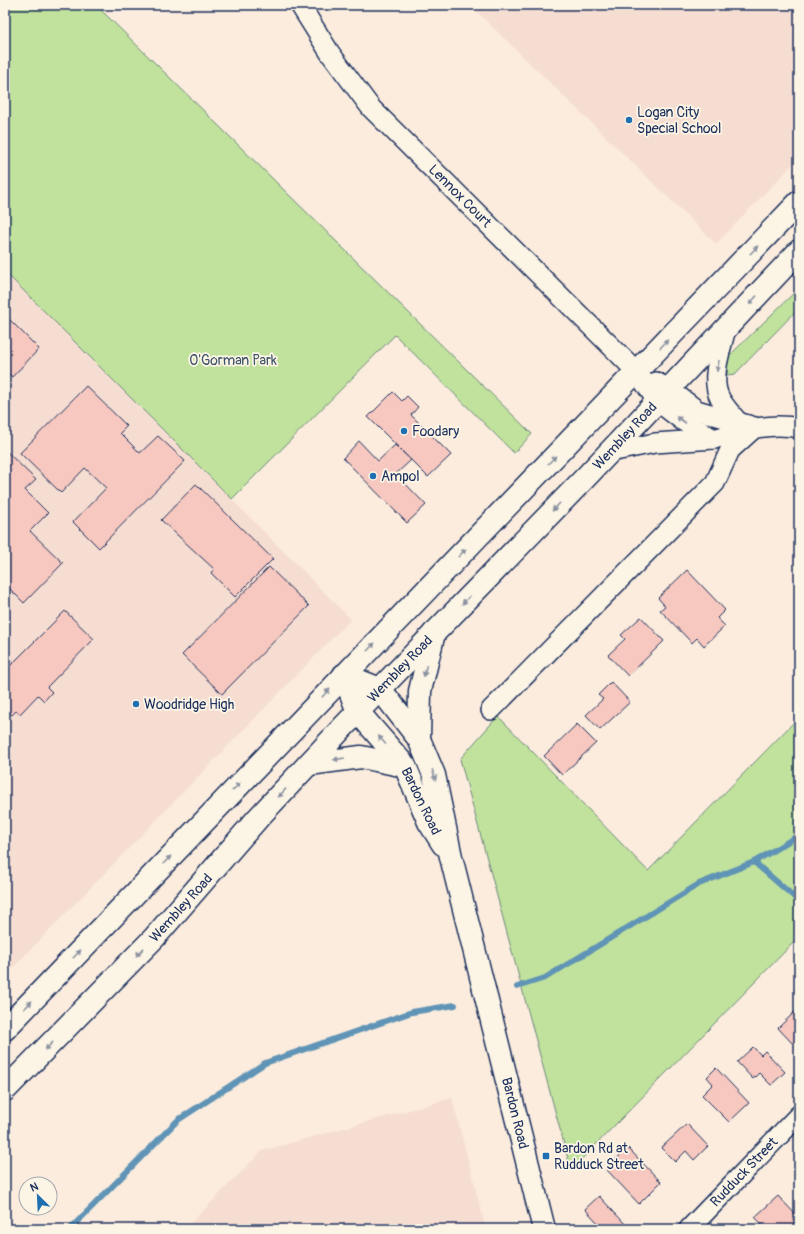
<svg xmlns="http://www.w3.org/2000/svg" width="804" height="1234" font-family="Pangolin,sans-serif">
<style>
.built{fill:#f6ddd2}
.green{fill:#c0e29c;stroke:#6e887d}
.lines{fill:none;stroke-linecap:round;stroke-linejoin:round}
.stream{stroke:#6194b6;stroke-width:6}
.building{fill:#f7c8bf;stroke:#1b2f5e}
.minor-casing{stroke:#1b2f5e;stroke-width:22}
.tertiary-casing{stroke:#1b2f5e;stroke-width:25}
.secondary-casing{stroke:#1b2f5e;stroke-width:25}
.minor{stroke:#fcf5e5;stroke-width:19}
.tertiary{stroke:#fcf5e5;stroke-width:22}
.secondary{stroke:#fcf5e5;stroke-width:22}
.oneway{fill:#8c92a2}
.poi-dot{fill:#1f6fb2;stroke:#fcf5e5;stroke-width:1.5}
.labels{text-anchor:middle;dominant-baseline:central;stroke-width:3.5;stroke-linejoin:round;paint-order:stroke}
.poi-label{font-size:14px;fill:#1b2f5e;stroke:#fcf5e5;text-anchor:start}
.street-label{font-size:14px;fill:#1b2f5e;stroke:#fcf5e5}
.park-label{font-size:14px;fill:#3c536a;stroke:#fcf5e5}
</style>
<rect width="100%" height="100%" fill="#fbecdd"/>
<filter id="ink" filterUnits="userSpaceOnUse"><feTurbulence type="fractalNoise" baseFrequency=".025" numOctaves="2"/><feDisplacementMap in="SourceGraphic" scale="8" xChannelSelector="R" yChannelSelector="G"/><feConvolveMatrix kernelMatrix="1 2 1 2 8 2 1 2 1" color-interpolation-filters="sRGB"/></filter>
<g filter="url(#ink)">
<g class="built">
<path d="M 470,5 L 799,5 L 799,158 L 716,244 Z"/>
<path d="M 5,272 L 351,619 L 5,976 Z"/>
<path d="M 452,1098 L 486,1229 L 185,1229 L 262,1151 Z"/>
</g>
<g class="green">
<path d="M 5,5 L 96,5 L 532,434 L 514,453 L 395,335 L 232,499 L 5,272 Z"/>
<path d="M 799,288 L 799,308 L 735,374 L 727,375 L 728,357 Z"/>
<path d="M 498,716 L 648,871 L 799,717 L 799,937 L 571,1170 L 460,759 Z"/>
</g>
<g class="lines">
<g class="stream">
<path d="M 754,862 L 799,901"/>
<path d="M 517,987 L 545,978 L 699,884 L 754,862 L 799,835"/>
<path d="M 70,1229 L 178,1120 L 265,1063 L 412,1012 L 455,1005"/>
</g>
</g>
<g class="building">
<path d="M 5,315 L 39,349 L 12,377 L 5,370 Z"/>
<path d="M 86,386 L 127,426 L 120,433 L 140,453 L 158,436 L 185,461 L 99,548 L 73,522 L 106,488 L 85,468 L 61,493 L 20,453 Z"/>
<path d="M 393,392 L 402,401 L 407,396 L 418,407 L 411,415 L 451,455 L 428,477 L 368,417 Z"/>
<path d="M 359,441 L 378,461 L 395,445 L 411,460 L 396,474 L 426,505 L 407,523 L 343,458 Z"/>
<path d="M 5,450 L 36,480 L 25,490 L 48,513 L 30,531 L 63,563 L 24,603 L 5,584 Z"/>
<path d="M 196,484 L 273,559 L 235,597 L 211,573 L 214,569 L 161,520 Z"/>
<path d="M 269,567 L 309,606 L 222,694 L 182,655 Z"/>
<path d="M 687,570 L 725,610 L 717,618 L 725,626 L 704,646 L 697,638 L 692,643 L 660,610 L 665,606 L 658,598 Z"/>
<path d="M 65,611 L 94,639 L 47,687 L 52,692 L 44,701 L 38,695 L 20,714 L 16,711 L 12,715 L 5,709 L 5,671 Z"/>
<path d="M 641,617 L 664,641 L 628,676 L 608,655 L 625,639 L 621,635 Z"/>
<path d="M 611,682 L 630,702 L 600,730 L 586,715 L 603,699 L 598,695 Z"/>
<path d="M 577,724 L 596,743 L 562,775 L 544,756 Z"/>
<path d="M 799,1008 L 799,1038 L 793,1044 L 778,1028 Z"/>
<path d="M 753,1047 L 761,1055 L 765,1051 L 785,1072 L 771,1085 L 759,1073 L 753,1079 L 737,1062 Z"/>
<path d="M 716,1068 L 749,1103 L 729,1122 L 702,1095 L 713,1084 L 707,1077 Z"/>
<path d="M 687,1124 L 708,1146 L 694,1160 L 686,1151 L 675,1162 L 661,1148 Z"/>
<path d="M 628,1148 L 661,1182 L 639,1204 L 606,1169 Z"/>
<path d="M 599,1196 L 627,1226 L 624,1229 L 592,1229 L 598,1223 L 585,1209 Z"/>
<path d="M 778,1196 L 799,1218 L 799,1229 L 766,1229 L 755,1217 Z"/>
</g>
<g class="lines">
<g class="minor-casing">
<g id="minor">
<path d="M 300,5 L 330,53 L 371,108 L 637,372 L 657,401 L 683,421 L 714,439 C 742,431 769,422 799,428"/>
<path d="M 726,328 C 722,347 711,374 718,394 C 722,405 731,413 738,422"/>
<path d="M 656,382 L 669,389 L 697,410 L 755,427"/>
<path d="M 610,452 L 655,443 L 714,439"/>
<path d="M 491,710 L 715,483 L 730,450 L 751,431"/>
<path d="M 689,1229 L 799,1115"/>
</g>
</g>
<g class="tertiary-casing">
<g id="tertiary">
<path d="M 344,675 L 380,689 L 419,739 L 434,775 L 451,857 L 544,1229"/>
<path d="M 344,675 L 358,712 L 405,766 L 429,822 L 443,844"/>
<path d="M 419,739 L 420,691 L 434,633"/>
<path d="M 309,764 L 361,757 L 405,766"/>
</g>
</g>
<g class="secondary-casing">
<g id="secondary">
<path d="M 5,1029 L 799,202"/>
<path d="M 5,1090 L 154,938 L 258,818 L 345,725 L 584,479 L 799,251"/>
</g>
</g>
<use href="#minor" class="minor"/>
<use href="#tertiary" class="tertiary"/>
<use href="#secondary" class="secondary"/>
</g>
<defs><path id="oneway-solid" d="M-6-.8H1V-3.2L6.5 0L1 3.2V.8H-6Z"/></defs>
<g class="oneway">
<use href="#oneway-solid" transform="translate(754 250) rotate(-46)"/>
<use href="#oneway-solid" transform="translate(753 300) rotate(133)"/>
<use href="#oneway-solid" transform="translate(664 344) rotate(-46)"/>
<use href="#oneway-solid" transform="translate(718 366) rotate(101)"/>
<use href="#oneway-solid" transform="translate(681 420) rotate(-146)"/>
<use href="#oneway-solid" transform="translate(552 460) rotate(-46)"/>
<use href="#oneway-solid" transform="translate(556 507) rotate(134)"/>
<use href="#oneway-solid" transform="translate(462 553) rotate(-46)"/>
<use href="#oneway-solid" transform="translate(466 600) rotate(134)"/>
<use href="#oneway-solid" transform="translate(371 647) rotate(-46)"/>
<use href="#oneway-solid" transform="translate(425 671) rotate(104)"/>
<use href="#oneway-solid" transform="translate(326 693) rotate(-46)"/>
<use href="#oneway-solid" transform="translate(382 740) rotate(-131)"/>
<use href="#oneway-solid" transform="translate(339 759) rotate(171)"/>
<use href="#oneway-solid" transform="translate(434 775) rotate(72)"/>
<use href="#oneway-solid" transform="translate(236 787) rotate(-46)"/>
<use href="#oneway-solid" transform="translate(282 793) rotate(133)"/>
<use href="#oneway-solid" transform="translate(167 860) rotate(-46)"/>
<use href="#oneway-solid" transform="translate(140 952) rotate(134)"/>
<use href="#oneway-solid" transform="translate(77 954) rotate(-46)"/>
<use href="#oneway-solid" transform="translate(28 1005) rotate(-46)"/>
<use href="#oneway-solid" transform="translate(49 1046) rotate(134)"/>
</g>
</g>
<g class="poi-dot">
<circle cx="629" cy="120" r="4"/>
<circle cx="404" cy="431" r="4"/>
<circle cx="373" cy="476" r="4"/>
<circle cx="136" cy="704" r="4"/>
<rect x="542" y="1152" width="8" height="8" rx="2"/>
</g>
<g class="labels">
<g class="poi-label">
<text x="637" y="112">Logan City<tspan x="637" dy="16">Special School</tspan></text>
<text x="412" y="431">Foodary</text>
<text x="381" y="476">Ampol</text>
<text x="144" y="704">Woodridge High</text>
<text x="554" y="1148">Bardon Rd at<tspan x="554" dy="16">Rudduck Street</tspan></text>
</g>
<g class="street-label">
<text transform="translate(460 196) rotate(45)">Lennox Court</text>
<text transform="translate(625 436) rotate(-47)">Wembley Road</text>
<text transform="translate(400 669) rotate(-46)">Wembley Road</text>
<text transform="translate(421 801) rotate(64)">Bardon Road</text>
<text transform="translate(181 908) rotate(-48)">Wembley Road</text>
<text transform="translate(515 1113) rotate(76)">Bardon Road</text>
<text transform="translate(744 1172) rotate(-46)">Rudduck Street</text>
</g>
<g class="park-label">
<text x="233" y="360">O'Gorman Park</text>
</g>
</g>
<rect width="804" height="1234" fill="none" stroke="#fcf5e5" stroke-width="20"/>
<rect x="10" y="10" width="784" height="1214" fill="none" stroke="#1b2f5e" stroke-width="1.5" filter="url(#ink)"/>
<g transform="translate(38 1196) rotate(336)"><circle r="19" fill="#fcf5e5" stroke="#a2a6af"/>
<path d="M0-3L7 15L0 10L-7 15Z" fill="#1f6fb2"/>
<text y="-6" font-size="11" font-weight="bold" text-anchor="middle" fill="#1b2f5e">N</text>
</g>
</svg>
